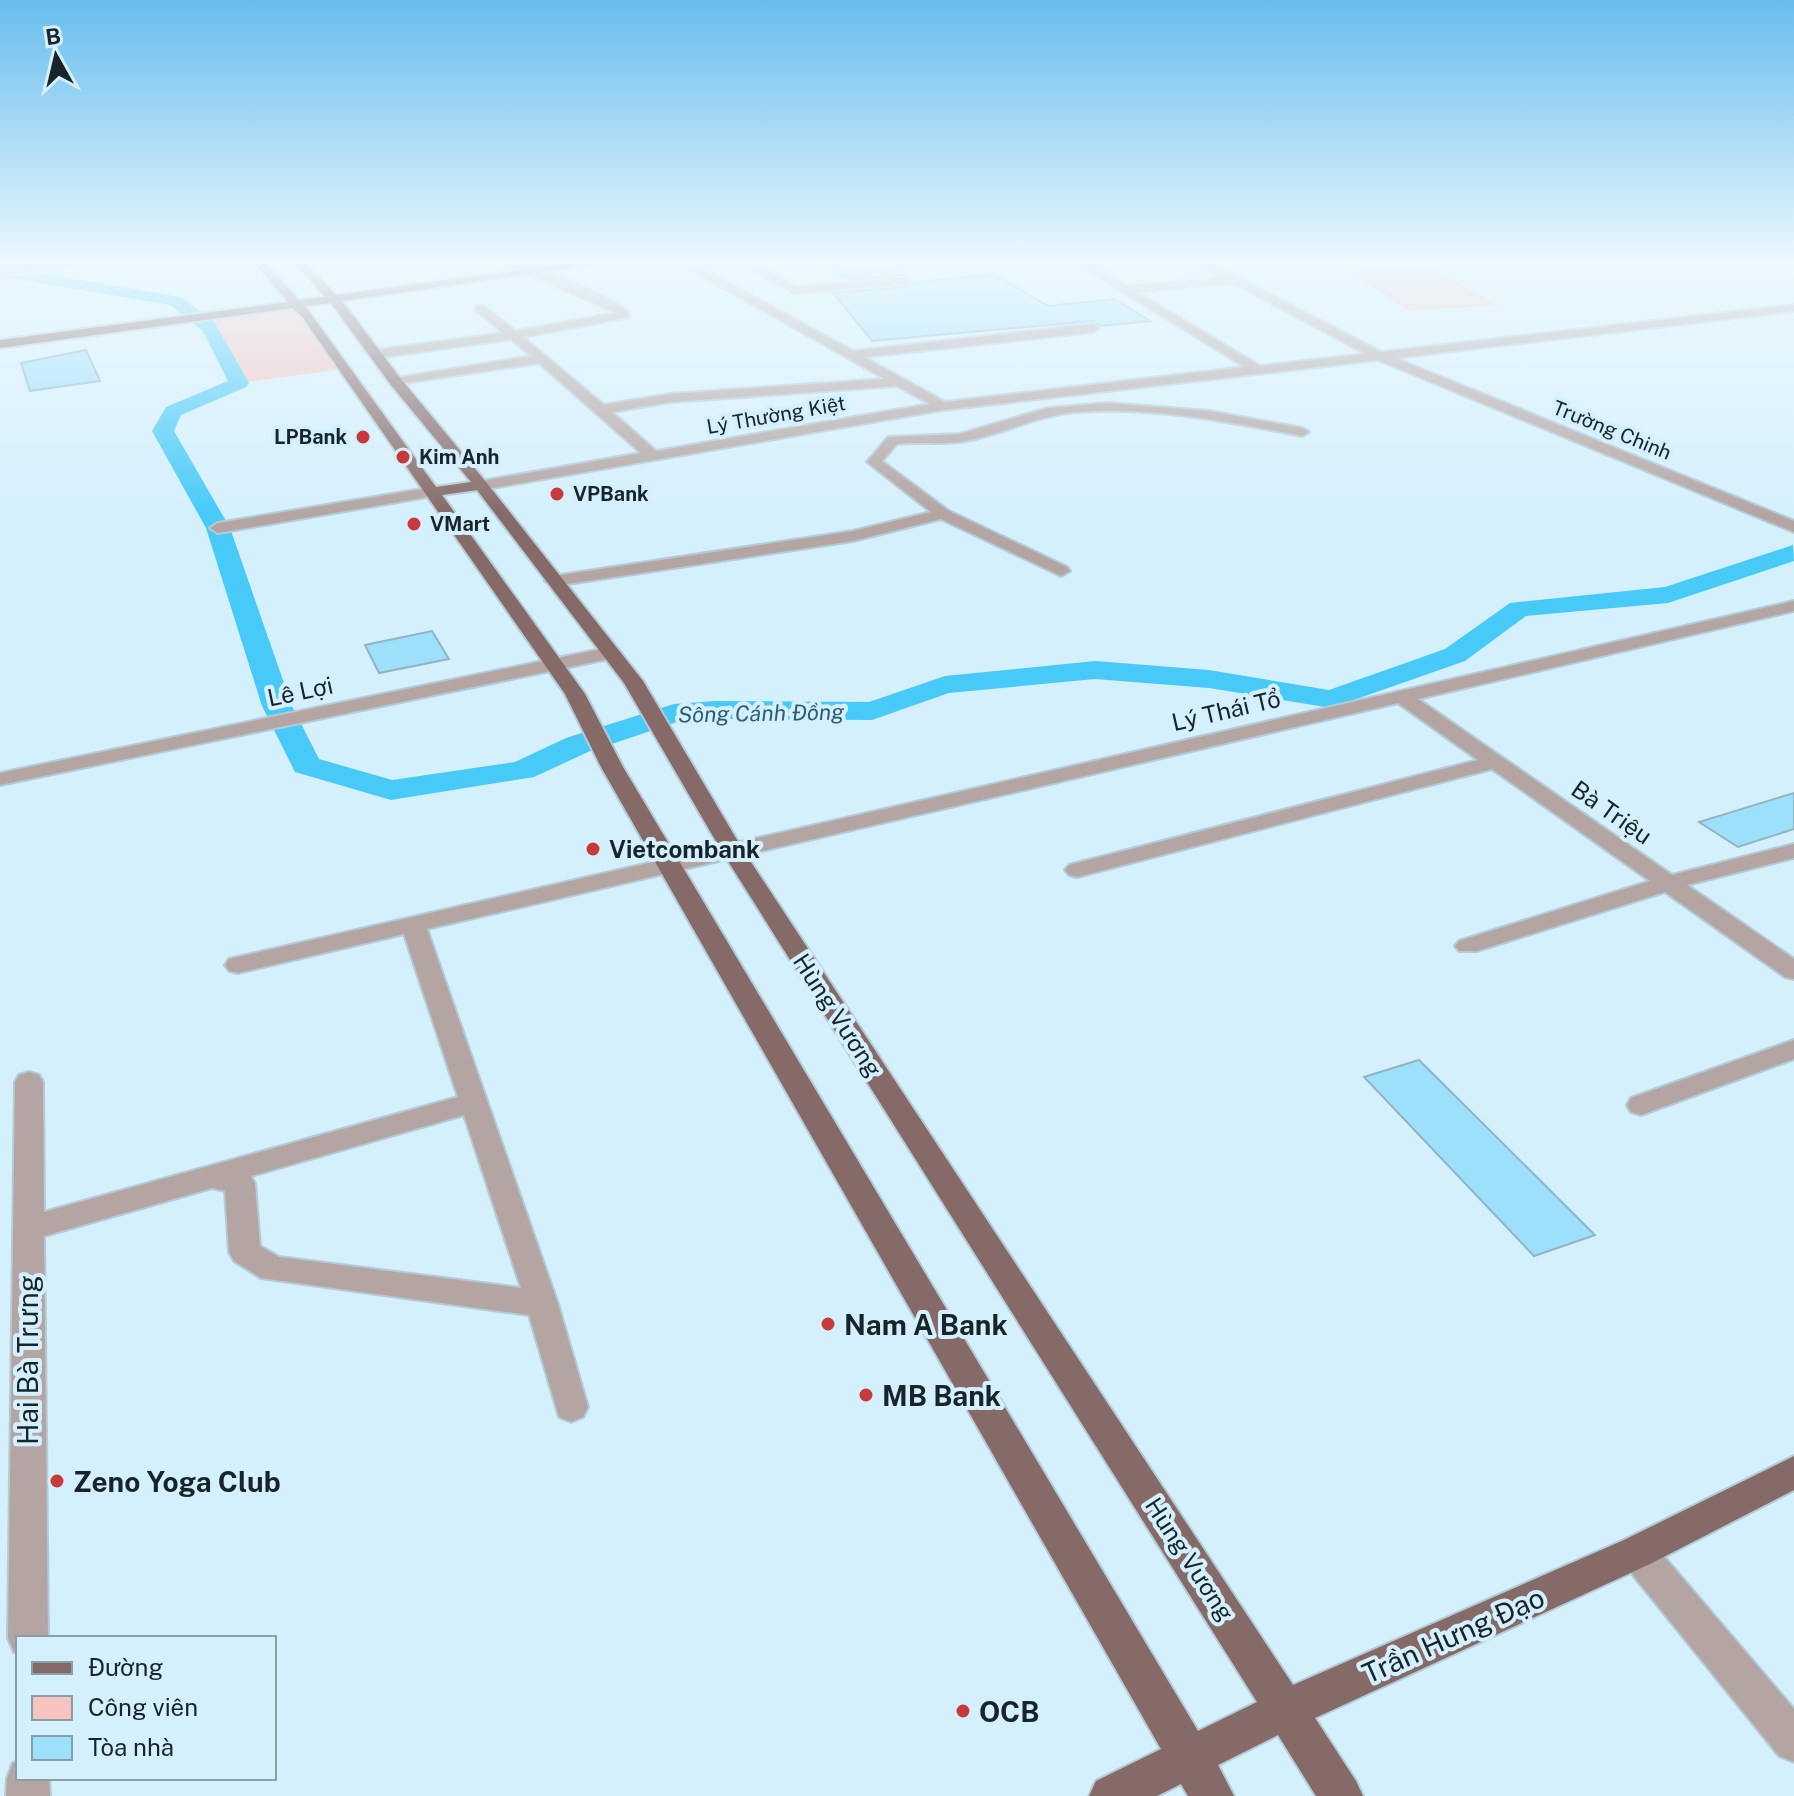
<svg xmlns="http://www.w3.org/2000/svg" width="1794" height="1796" font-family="'Public Sans',sans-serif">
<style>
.green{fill:#f6c3be}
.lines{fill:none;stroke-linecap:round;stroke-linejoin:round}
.canal{fill:#47caf8;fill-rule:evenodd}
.building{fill:#9de0fb;stroke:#92b4c2;stroke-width:2}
.minor-casing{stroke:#b3cbd7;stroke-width:4}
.major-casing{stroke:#b3cbd7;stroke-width:4}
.minor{fill:#b4a5a3;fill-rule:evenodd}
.major{fill:#856a67;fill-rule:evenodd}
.poi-dot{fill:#c8393b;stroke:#d5f0fd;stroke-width:3}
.labels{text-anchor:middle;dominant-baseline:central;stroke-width:8;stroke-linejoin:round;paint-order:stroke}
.far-street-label{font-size:20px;fill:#172429;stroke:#d5f0fd}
.far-poi-label{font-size:20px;font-weight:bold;fill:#172429;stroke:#d5f0fd;text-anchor:start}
.far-water-label{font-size:22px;font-style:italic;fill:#2b5e72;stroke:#d5f0fd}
.street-label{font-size:24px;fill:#172429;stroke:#d5f0fd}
.poi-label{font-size:24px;font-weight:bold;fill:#172429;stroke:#d5f0fd;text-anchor:start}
.near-poi-label{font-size:28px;font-weight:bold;fill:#172429;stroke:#d5f0fd;text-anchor:start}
.near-street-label{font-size:28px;fill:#172429;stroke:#d5f0fd}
</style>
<rect width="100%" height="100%" fill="#d5f0fd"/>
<g class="green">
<path d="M 1436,269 L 1500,306 L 1408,310 L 1350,272 Z"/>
<path d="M 295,305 L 343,369 L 239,383 C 227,358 219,333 195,318 Z"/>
</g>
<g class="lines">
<path class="canal" d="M 0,266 L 181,297 L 215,323 L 249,383 L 246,387 L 181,415 L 174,431 L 230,528 L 292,706 L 319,759 L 392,780 L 515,762 L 566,738 L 674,704 L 715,701 L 869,702 L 945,676 L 1095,661 L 1209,670 L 1329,690 L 1445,649 L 1510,603 L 1665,587 L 1793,545 L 1794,561 L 1668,603 L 1526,616 L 1465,661 L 1331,708 L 1209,688 L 1095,679 L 949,693 L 872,720 L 715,719 L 677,722 L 588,752 L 534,777 L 391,800 L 295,772 L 262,706 L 206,528 L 152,431 L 166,407 L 228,381 L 202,330 L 170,305 L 0,276 Z"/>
</g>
<g class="building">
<path d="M 819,262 L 895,262 L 903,275 L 850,280 Z"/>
<path d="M 994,274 L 1048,306 L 1115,299 L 1150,321 L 1101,326 L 1093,321 L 872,341 L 833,293 L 905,287 L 912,283 Z"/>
<path d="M 86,350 L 100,381 L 30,391 L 21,363 Z"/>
<path d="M 432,631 L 449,659 L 379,673 L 365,645 Z"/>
<path d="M 1794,793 L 1794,829 L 1738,847 L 1699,822 Z"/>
<path d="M 1419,1060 L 1595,1235 L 1534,1256 L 1364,1077 Z"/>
</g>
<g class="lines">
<g class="minor-casing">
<g id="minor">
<path d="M 63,262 L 96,262 L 0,276 L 0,270 Z"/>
<path d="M 502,262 C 531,262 607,294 629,313 L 629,317 L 625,318 L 523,337 L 604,405 L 670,394 L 885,379 L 677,262 L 690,262 L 853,351 L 1093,324 L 1099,328 L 1093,332 L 864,357 L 945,402 L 1245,367 L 1074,262 L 1087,262 L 1127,286 L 1222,278 L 1195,262 L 1208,262 L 1381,352 L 1794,305 L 1794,311 L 1395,358 L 1794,521 L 1794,532 L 1378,360 L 943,410 L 481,490 L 476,488 L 476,482 L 641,453 L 539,363 L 391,385 L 389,382 L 396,378 L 531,356 L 511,339 L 377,358 L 371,354 L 377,350 L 503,333 L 476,310 L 476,306 L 484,306 L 516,331 L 616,313 ZM 1233,283 L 1366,354 L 1260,366 L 1137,292 ZM 897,386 L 930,404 L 656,451 L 612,412 L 670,402 Z"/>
<path d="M 741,262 L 754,262 L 796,287 L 905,278 L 910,281 L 905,284 L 794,293 Z"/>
<path d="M 1107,403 L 1209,411 L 1302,428 L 1309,432 L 1302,436 C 1229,422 1152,406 1077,412 C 1040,415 1007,432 971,440 C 946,446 922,441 897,444 L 882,461 L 949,511 L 1067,567 L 1070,571 L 1061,576 L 941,519 L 853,541 L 554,586 L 545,581 L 554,576 L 853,531 L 931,512 L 867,462 L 888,437 L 960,434 L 1048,408 Z"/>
<path d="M 434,487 L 439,489 L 439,495 L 218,533 L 210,528 L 218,523 Z"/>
<path d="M 1794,601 L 1794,611 L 1418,699 L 1672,875 L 1794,844 L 1794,858 L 1687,885 L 1794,959 L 1794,979 L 1785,977 L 1665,892 L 1477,951 L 1459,951 L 1455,946 L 1459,941 L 1650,881 L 1492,769 L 1077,877 L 1069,875 L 1065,870 L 1069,865 L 1478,760 L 1398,703 L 427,929 L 558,1304 L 588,1407 L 583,1417 L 571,1422 L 559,1417 L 529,1315 L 261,1278 L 234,1261 L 229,1252 L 225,1191 L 212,1188 L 44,1236 L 48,1638 L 18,1638 L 18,1653 L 14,1652 L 8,1638 L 15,1082 L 19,1075 L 29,1072 L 39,1075 L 43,1082 L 44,1212 L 458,1097 L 404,934 L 238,973 L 229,971 L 225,965 L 229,959 ZM 464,1115 L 521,1288 L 279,1257 L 260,1246 L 255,1184 L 251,1176 Z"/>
<path d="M 611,647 L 618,649 L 620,653 L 618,657 L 0,785 L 0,773 Z"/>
<path d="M 1794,1040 L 1794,1059 L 1641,1115 L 1631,1112 L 1627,1105 L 1631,1098 Z"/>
<path d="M 1637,1534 L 1650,1540 L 1794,1709 L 1794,1762 L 1779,1756 L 1624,1564 L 1618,1552 L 1624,1540 Z"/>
<path d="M 18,1761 L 18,1778 L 49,1778 L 50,1796 L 6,1796 L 7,1778 L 13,1763 Z"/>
</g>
</g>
<g class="major-casing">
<path id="major" d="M 254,262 L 265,262 L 299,300 L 325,297 L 294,262 L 305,262 L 336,295 L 581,262 L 611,262 L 342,301 L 401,379 L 486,482 L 643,681 L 743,850 L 1293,1685 L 1624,1540 L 1794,1456 L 1794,1490 L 1650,1564 L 1315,1718 L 1356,1781 L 1363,1796 L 1316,1796 L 1278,1735 L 1218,1765 L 1234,1796 L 1188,1796 L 1181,1784 L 1157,1796 L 1089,1796 L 1096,1781 L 1161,1749 L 601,767 L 565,694 L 303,318 L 293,308 L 0,348 L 0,340 L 288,302 ZM 331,303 L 391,385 L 471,482 L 436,487 L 305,306 ZM 477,490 L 624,683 L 721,850 L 1257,1702 L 1198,1731 L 623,767 L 585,694 L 442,495 Z"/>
</g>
<use href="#minor" class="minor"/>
<use href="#major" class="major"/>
</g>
<linearGradient id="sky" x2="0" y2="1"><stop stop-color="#67bdee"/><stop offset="0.51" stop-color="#ecf8fe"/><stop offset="1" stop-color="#ecf8fe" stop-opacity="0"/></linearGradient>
<rect width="1794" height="514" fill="url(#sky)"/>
<g class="poi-dot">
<circle cx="363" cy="437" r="8"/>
<circle cx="403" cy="457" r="8"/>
<circle cx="557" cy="494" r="8"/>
<circle cx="414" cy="524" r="8"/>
<circle cx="593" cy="849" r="8"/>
<circle cx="828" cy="1324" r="8"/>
<circle cx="866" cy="1395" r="8"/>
<circle cx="57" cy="1481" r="8"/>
<circle cx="963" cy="1711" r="8"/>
</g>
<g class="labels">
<g class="far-street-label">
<text transform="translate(776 415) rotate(-10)">Lý Thường Kiệt</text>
<text transform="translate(1612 430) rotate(22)">Trường Chinh</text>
</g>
<g class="far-poi-label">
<text x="347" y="437" text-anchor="end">LPBank</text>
<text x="419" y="457">Kim Anh</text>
<text x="573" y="494">VPBank</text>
<text x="430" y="524">VMart</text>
</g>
<g class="far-water-label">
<text transform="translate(761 713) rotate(-1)">Sông Cánh Đồng</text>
</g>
<g class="street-label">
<text transform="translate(300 691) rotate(-12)">Lê Lợi</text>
<text transform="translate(1226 710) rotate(-13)">Lý Thái Tổ</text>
<text transform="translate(1612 812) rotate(35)">Bà Triệu</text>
<text transform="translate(838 1015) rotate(57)">Hùng Vương</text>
<text transform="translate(1190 1559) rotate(57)">Hùng Vương</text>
</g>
<g class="poi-label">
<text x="609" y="849">Vietcombank</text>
</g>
<g class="near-poi-label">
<text x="844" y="1324">Nam A Bank</text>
<text x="882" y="1395">MB Bank</text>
<text x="73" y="1481">Zeno Yoga Club</text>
<text x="979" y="1711">OCB</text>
</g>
<g class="near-street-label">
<text transform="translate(27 1360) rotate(-90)">Hai Bà Trưng</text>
<text transform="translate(1453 1635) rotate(-24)">Trần Hưng Đạo</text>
</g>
</g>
<rect x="16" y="1636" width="260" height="144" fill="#d5f0fd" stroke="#899ea8" stroke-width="2"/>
<rect x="32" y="1662" width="40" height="12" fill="#856a67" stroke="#899ea8" stroke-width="2"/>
<text x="88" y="1676" font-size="24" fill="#172429">Đường</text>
<rect x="32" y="1696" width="40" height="24" fill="#f6c3be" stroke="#899ea8" stroke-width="2"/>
<text x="88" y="1716" font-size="24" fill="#172429">Công viên</text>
<rect x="32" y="1736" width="40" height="24" fill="#9de0fb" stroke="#899ea8" stroke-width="2"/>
<text x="88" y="1756" font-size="24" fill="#172429">Tòa nhà</text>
<g transform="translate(56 56) rotate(352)" stroke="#d5f0fd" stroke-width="6" paint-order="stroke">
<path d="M0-6L14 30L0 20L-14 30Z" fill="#172429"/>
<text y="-12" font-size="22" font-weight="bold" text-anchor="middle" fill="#172429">B</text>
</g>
</svg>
